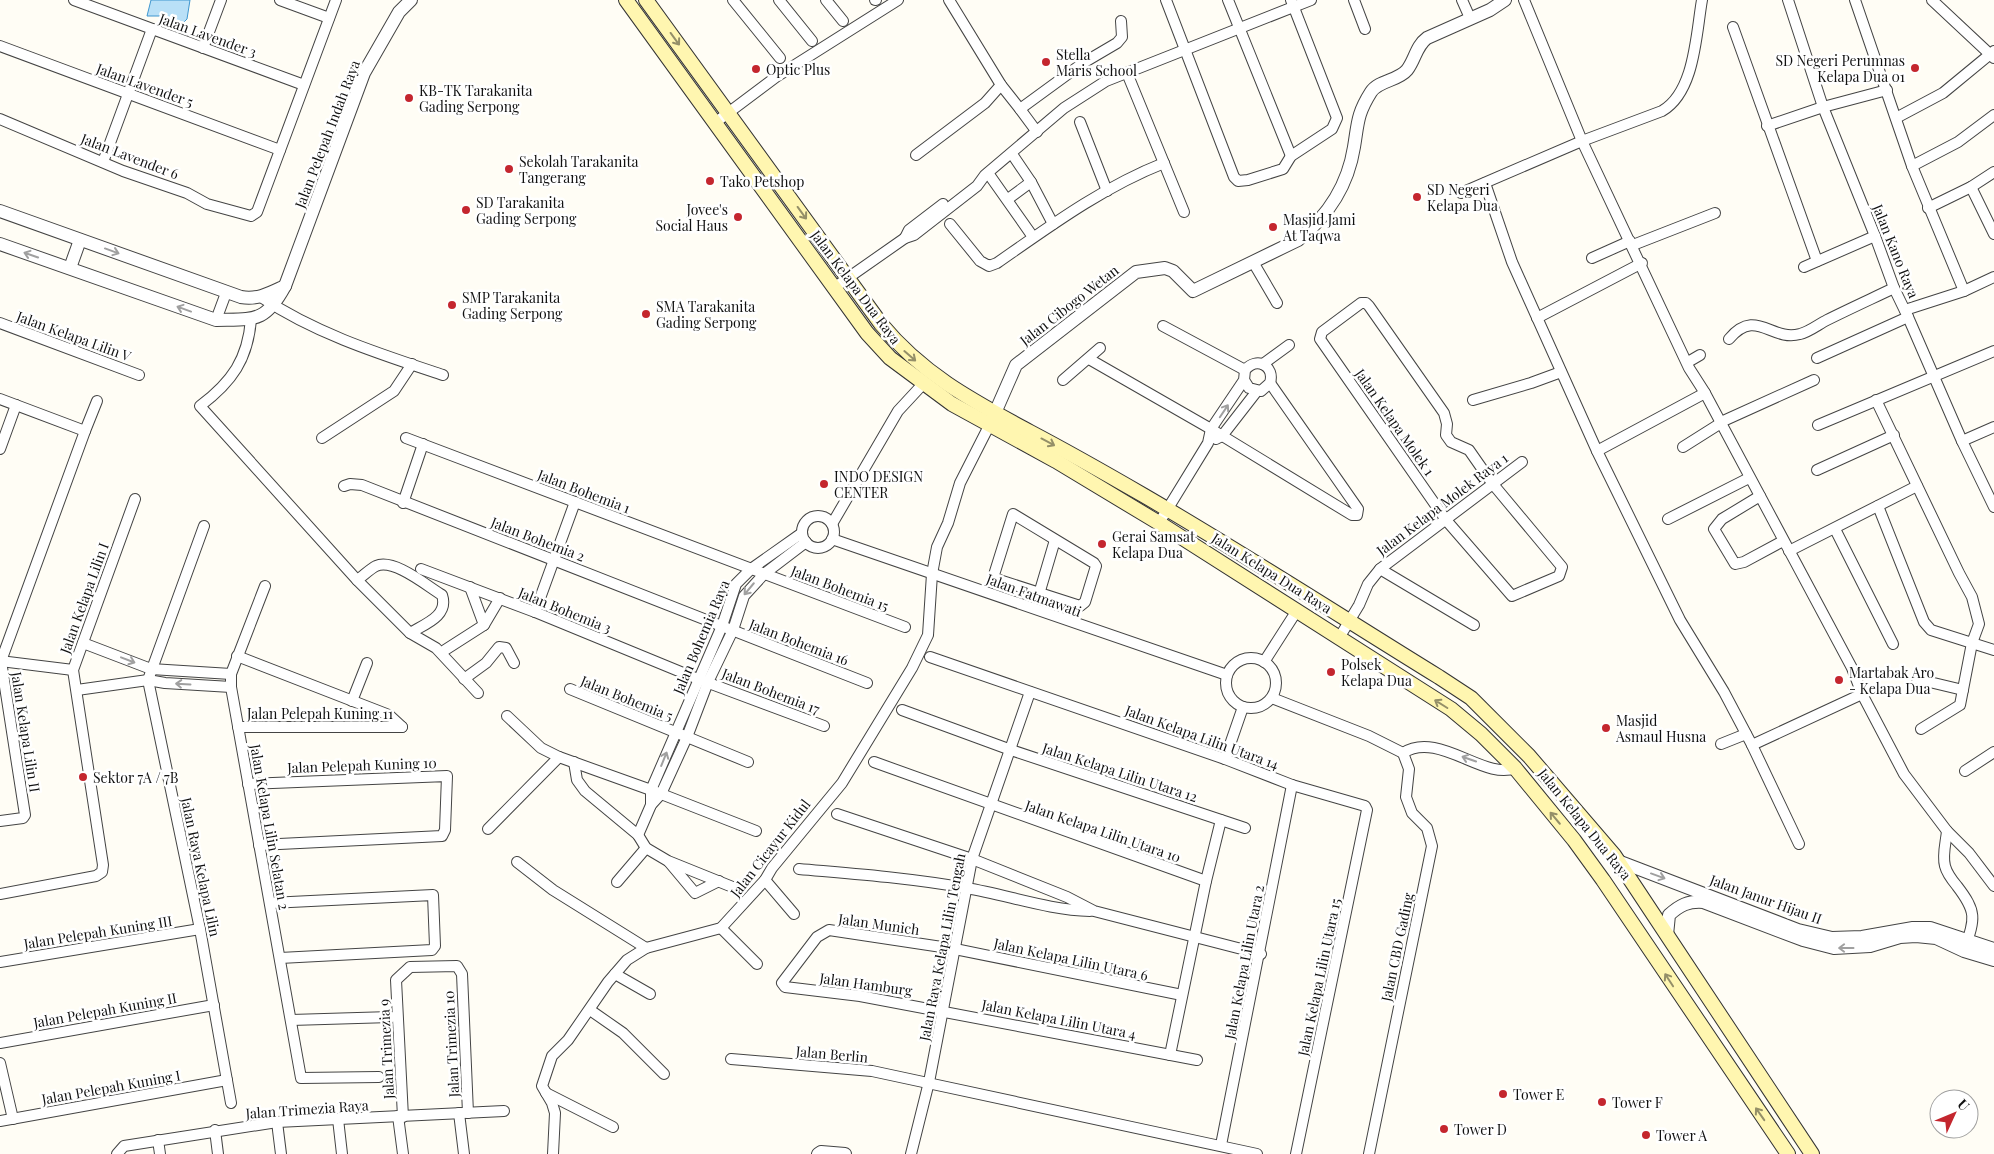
<svg xmlns="http://www.w3.org/2000/svg" width="1994" height="1154" font-family="'Playfair Display',serif">
<style>
.water{fill:#b9e0f7;stroke:#3f96cf}
.lines{fill:none;stroke-linecap:round;stroke-linejoin:round}
.minor-casing{stroke:#444;stroke-width:12}
.tertiary-casing{stroke:#444;stroke-width:14}
.secondary-casing{stroke:#333;stroke-width:16}
.minor{stroke:#fff;stroke-width:10}
.tertiary{stroke:#fff;stroke-width:12}
.secondary{stroke:#fff6b0;stroke-width:14}
.oneway{stroke:#948f68}
.oneway2{stroke:#a0a0a0}
.poi-dot{fill:#c4262e;stroke:#fff;stroke-width:2}
.labels{text-anchor:middle;dominant-baseline:central;stroke-width:5;stroke-linejoin:round;paint-order:stroke}
.street-label{font-size:14px;fill:#111;stroke:#fff}
.poi-label{font-size:14px;fill:#111;stroke:#fff;text-anchor:start}
</style>
<rect width="100%" height="100%" fill="#fffdf5"/>
<path class="water" d="M 151,0 L 190,0 L 187,19 L 182,24 L 162,16 L 147,16 Z"/>
<g class="lines">
<g class="minor-casing">
<g id="minor">
<path d="M 74,0 L 304,85"/>
<path d="M 280,0 L 329,18"/>
<path d="M 733,0 L 780,58"/>
<path d="M 779,0 L 812,41"/>
<path d="M 826,0 L 843,21"/>
<path d="M 875,0 L 876,0"/>
<path d="M 949,0 L 1001,85 L 1020,109 L 1083,63 L 1117,43 L 1122,37 L 1121,21"/>
<path d="M 1166,0 L 1234,177 L 1238,181 L 1248,180 L 1283,169 L 1291,156 L 1332,129 L 1337,118 L 1291,0"/>
<path d="M 1228,0 L 1291,156"/>
<path d="M 1354,0 L 1365,29"/>
<path d="M 1462,0 L 1470,18"/>
<path d="M 1524,0 L 1582,141 L 1689,368 L 1705,393 L 1852,668 L 1862,694 L 1904,774 L 1947,831 L 1969,853 L 1994,886"/>
<path d="M 1788,0 L 1823,107 L 1875,236 L 1894,288 L 1908,317 L 1962,441 L 1994,507"/>
<path d="M 1855,0 L 1912,166 L 1964,291"/>
<path d="M 1932,0 L 1994,58"/>
<path d="M 1733,27 L 1817,261"/>
<path d="M 0,46 L 280,150"/>
<path d="M 203,48 L 221,0"/>
<path d="M 1127,73 L 1184,212"/>
<path d="M 1020,109 L 1037,132"/>
<path d="M 1896,118 L 1943,93 L 1994,51"/>
<path d="M 0,119 L 123,171 L 187,193 L 207,204 L 251,216 L 257,212 L 336,0"/>
<path d="M 716,122 L 776,77 L 898,0"/>
<path d="M 1080,122 L 1107,191"/>
<path d="M 1767,126 L 1823,107 L 1887,90"/>
<path d="M 1012,154 L 1031,182 L 1053,224"/>
<path d="M 916,155 L 985,103 L 1001,85"/>
<path d="M 103,162 L 152,29"/>
<path d="M 1912,166 L 1958,142 L 1994,115"/>
<path d="M 988,173 L 1033,237"/>
<path d="M 1485,183 L 1512,262 L 1597,451 L 1680,620 L 1724,692 L 1752,745 L 1799,844"/>
<path d="M 1971,187 L 1994,234"/>
<path d="M 1461,193 L 1582,141 L 1662,111 C 1695,92 1696,34 1702,0"/>
<path d="M 1008,199 L 1031,182"/>
<path d="M 1928,208 L 1971,187 L 1994,172"/>
<path d="M 950,224 L 980,261 L 989,266 L 997,263 C 1050,226 1103,187 1164,163"/>
<path d="M 905,238 L 909,230 L 943,204"/>
<path d="M 1633,245 L 1715,213"/>
<path d="M 1592,258 L 1630,241"/>
<path d="M 1253,262 L 1277,303"/>
<path d="M 1804,267 L 1875,236"/>
<path d="M 835,287 L 905,238 L 914,235 L 977,186 L 985,175 L 1064,108 L 1106,81 L 1311,0"/>
<path d="M 261,297 C 316,334 380,354 443,375"/>
<path d="M 1361,303 L 1366,303 L 1369,306 L 1444,413 L 1447,424 L 1446,435 L 1451,442 L 1469,450 L 1492,483 L 1562,567 L 1559,576 L 1512,596 L 1446,520 L 1320,339 L 1322,332 Z"/>
<path d="M 1905,310 L 1964,291 L 1994,277"/>
<path d="M 1537,318 L 1642,263"/>
<path d="M 251,319 C 248,359 232,382 200,406 L 357,580 C 363,576 370,569 376,566 C 394,558 427,586 442,595 C 449,616 425,624 410,633 L 436,648 L 478,693"/>
<path d="M 216,320 L 226,293"/>
<path d="M 0,323 L 139,375"/>
<path d="M 1163,326 L 1245,370"/>
<path d="M 1729,339 C 1756,307 1771,342 1800,334 C 1809,332 1819,324 1827,320 C 1849,309 1871,299 1894,288"/>
<path d="M 1817,358 L 1908,317"/>
<path d="M 1089,359 L 1211,429 L 1352,515 L 1357,515 L 1358,509 L 1270,383"/>
<path d="M 1688,362 L 1700,355"/>
<path d="M 1263,364 L 1289,345"/>
<path d="M 1063,380 L 1100,348"/>
<path d="M 0,399 L 85,431 L 1,661 L 25,815 L 23,818 L 0,821"/>
<path d="M 1473,400 L 1531,383 L 1561,372"/>
<path d="M 1876,400 L 1959,573 L 1972,597 L 1979,624 L 1972,643 L 1960,705 L 1921,729"/>
<path d="M 1721,422 L 1814,380"/>
<path d="M 1818,425 L 1994,351"/>
<path d="M 85,431 L 97,401"/>
<path d="M 322,438 L 394,391 L 412,364"/>
<path d="M 406,438 L 905,627"/>
<path d="M 1216,439 L 1222,436 L 1257,391"/>
<path d="M 1962,441 L 1994,427"/>
<path d="M 1683,447 L 1721,423"/>
<path d="M 0,449 L 16,405"/>
<path d="M 1597,451 L 1705,393"/>
<path d="M 1817,470 L 1894,435"/>
<path d="M 344,486 L 350,484 L 362,485 L 867,683"/>
<path d="M 1760,496 L 1722,519 L 1714,529 L 1735,564 L 1744,562 L 1783,541"/>
<path d="M 403,503 L 423,444"/>
<path d="M 1878,506 L 1924,622 L 1931,630 L 1994,650"/>
<path d="M 1013,514 L 1094,563 L 1096,566 L 1085,602 L 1080,606 L 993,578 Z"/>
<circle cx="818" cy="532" r="16"/>
<path d="M 1668,519 L 1749,478"/>
<path d="M 1159,523 L 1208,443 L 1211,429 L 1244,380 L 1245,370 C 1257,356 1275,366 1270,383 L 1261,391 L 1249,388 L 1244,380"/>
<path d="M 832,524 L 898,411 L 923,384"/>
<path d="M 204,526 L 148,680 L 200,929 L 231,1103"/>
<path d="M 1835,529 L 1893,644"/>
<path d="M 832,539 L 1227,675"/>
<path d="M 1789,551 L 1917,486"/>
<path d="M 421,569 L 535,612 L 698,679 L 824,726"/>
<path d="M 1380,569 L 1474,625"/>
<path d="M 357,580 L 410,633"/>
<path d="M 265,586 L 231,674 L 231,687 L 301,1078 L 379,1077"/>
<path d="M 470,587 L 484,625"/>
<path d="M 1039,594 L 1055,540"/>
<path d="M 535,612 L 575,502"/>
<path d="M 1339,638 L 1359,605 L 1368,584 L 1380,569 L 1522,462"/>
<path d="M 83,643 L 151,669 L 231,674"/>
<path d="M 445,650 L 484,625 L 500,598"/>
<path d="M 237,656 L 389,715 L 402,727"/>
<path d="M 930,657 L 1225,759 L 1292,785 L 1365,806 L 1367,810 L 1296,1154"/>
<circle cx="1251" cy="683" r="25"/>
<path d="M 0,661 L 73,670"/>
<path d="M 1264,662 L 1296,612"/>
<path d="M 464,679 L 486,663 L 499,647 L 506,648 L 514,663"/>
<path d="M 1917,679 L 1963,690"/>
<path d="M 570,689 L 748,762"/>
<path d="M 77,690 L 148,680 L 165,683 L 231,687"/>
<path d="M 1272,698 L 1369,736 L 1403,753"/>
<path d="M 352,701 L 367,663"/>
<path d="M 902,710 L 1011,750 L 1245,828"/>
<path d="M 507,716 L 541,748 L 559,757 L 651,790 L 756,831"/>
<path d="M 238,727 L 402,727"/>
<path d="M 1721,744 L 1746,734"/>
<path d="M 1752,745 L 1862,694"/>
<path d="M 1403,753 C 1438,730 1485,781 1515,768"/>
<path d="M 1225,759 L 1243,707"/>
<path d="M 574,762 L 577,780 L 585,791 L 638,835 L 646,848 L 668,861 L 735,888"/>
<path d="M 874,762 L 1206,881"/>
<path d="M 1965,771 L 1994,752"/>
<path d="M 248,784 L 447,776 L 445,830 L 442,836 L 259,845"/>
<path d="M 651,805 L 651,790 L 722,626 L 736,584 L 751,569 L 802,533"/>
<path d="M 837,814 L 972,859 L 1067,897 L 1094,911 L 1261,954"/>
<path d="M 488,829 L 559,757"/>
<path d="M 1947,831 C 1946,842 1942,855 1945,866 C 1947,874 1952,880 1957,886 C 1977,912 1975,918 1965,948"/>
<path d="M 638,835 L 651,805 L 661,794 L 687,737 L 708,682 L 733,630 L 744,596 L 764,574 L 806,542"/>
<path d="M 517,862 L 553,890 L 646,948"/>
<path d="M 669,862 L 695,893 L 719,881"/>
<path d="M 799,869 C 855,874 911,878 966,888 C 1008,895 1048,910 1090,911"/>
<path d="M 765,880 L 794,914"/>
<path d="M 617,882 L 646,848"/>
<path d="M 0,894 L 96,876 L 102,872 L 103,865 L 73,670 L 135,499"/>
<path d="M 270,903 L 433,895 L 435,946 L 432,950 L 280,958"/>
<path d="M 721,928 L 757,964"/>
<path d="M 0,962 L 200,929"/>
<path d="M 615,974 L 650,994"/>
<path d="M 1182,995 L 955,949 L 829,930 L 817,937 L 782,983 L 785,987 L 860,996 L 1197,1060"/>
<path d="M 590,1010 L 623,1033 L 664,1074"/>
<path d="M 291,1020 L 391,1017"/>
<path d="M 0,1043 L 214,1005"/>
<path d="M 1170,1055 L 1206,881 L 1221,820"/>
<path d="M 731,1059 L 872,1071 L 1257,1154"/>
<path d="M 0,1063 L 13,1119"/>
<path d="M 546,1093 L 613,1127"/>
<path d="M 459,1113 L 464,1154"/>
<path d="M 398,1116 L 403,1154"/>
<path d="M 403,1117 L 396,980 L 410,967 L 457,966 L 462,974 L 468,1113"/>
<path d="M 338,1119 L 342,1154"/>
<path d="M 0,1121 L 227,1080"/>
<path d="M 277,1122 L 281,1154"/>
<path d="M 215,1130 L 218,1154"/>
<path d="M 158,1140 L 160,1154"/>
<path d="M 1221,1145 L 1292,785"/>
<path d="M 117,1154 L 124,1146 L 277,1122 L 504,1111"/>
<path d="M 553,1154 L 555,1113 L 552,1103 L 542,1086 L 552,1056 L 568,1040 L 608,982 L 627,960 L 646,948 L 721,928 L 765,880 L 772,868 L 842,783 L 912,668 L 928,635 L 932,574 L 937,547 L 948,523 L 960,483 L 990,424"/>
<path d="M 911,1154 L 929,1082 L 972,859 L 1030,692"/>
<path d="M 1369,1154 L 1432,846 L 1427,828 L 1412,813 L 1406,797 L 1409,769 L 1403,753"/>
</g>
</g>
<g class="tertiary-casing">
<g id="tertiary">
<path d="M 0,211 L 241,297 C 258,300 270,293 285,286"/>
<path d="M 0,244 L 216,320 C 255,319 265,323 285,286 L 364,73 L 399,12 L 411,0"/>
<path d="M 70,268 L 80,240"/>
<path d="M 991,422 L 1016,365 L 1136,272 L 1165,268 L 1173,271 L 1193,291 L 1298,240 C 1328,216 1348,185 1354,147 C 1358,123 1357,114 1371,92 C 1379,80 1398,81 1407,70 C 1415,60 1416,46 1427,38 L 1490,10 L 1505,0"/>
<path d="M 1618,861 L 1798,930 L 1832,938 L 1862,937 L 1913,928 L 1930,928 L 1994,949"/>
<path d="M 1667,935 L 1669,915 C 1680,905 1688,901 1703,902 L 1803,940 L 1834,948 L 1870,946 L 1900,937 L 1916,936 L 1936,938 L 1964,951 L 1994,960"/>
<path d="M 818,1154 L 821,1152 L 845,1154"/>
</g>
</g>
<g class="secondary-casing">
<g id="secondary">
<path d="M 626,0 L 867,333 L 890,358 L 952,404 L 1056,461 L 1159,523 L 1451,709 L 1481,734 L 1515,768 L 1574,840 L 1603,880 L 1788,1154"/>
<path d="M 646,0 L 881,324 C 923,375 973,401 1030,432 C 1068,452 1105,473 1143,495 C 1243,553 1340,616 1439,677 L 1471,698 L 1529,756 L 1614,855 L 1812,1154"/>
</g>
</g>
<use href="#minor" class="minor"/>
<use href="#tertiary" class="tertiary"/>
<use href="#secondary" class="secondary"/>
</g>
<defs><path id="oneway-shaft" d="M-6 0H5M1.5-3L5.5 0L1.5 3" fill="none" stroke-width="1.6" stroke-linecap="round" stroke-linejoin="round" transform="scale(1.25)"/></defs>
<g class="oneway">
<use href="#oneway-shaft" transform="translate(675 39) rotate(54)"/>
<use href="#oneway-shaft" transform="translate(802 213) rotate(54)"/>
<use href="#oneway-shaft" transform="translate(910 356) rotate(41)"/>
<use href="#oneway-shaft" transform="translate(1048 442) rotate(28)"/>
<use href="#oneway-shaft" transform="translate(1441 704) rotate(-148)"/>
<use href="#oneway-shaft" transform="translate(1555 818) rotate(-130)"/>
<use href="#oneway-shaft" transform="translate(1669 980) rotate(-123)"/>
<use href="#oneway-shaft" transform="translate(1760 1114) rotate(-125)"/>
</g>
<g class="oneway2">
<use href="#oneway-shaft" transform="translate(112 251) rotate(20)"/>
<use href="#oneway-shaft" transform="translate(31 255) rotate(-161)"/>
<use href="#oneway-shaft" transform="translate(184 309) rotate(-160)"/>
<use href="#oneway-shaft" transform="translate(1224 411) rotate(-56)"/>
<use href="#oneway-shaft" transform="translate(749 589) rotate(130)"/>
<use href="#oneway-shaft" transform="translate(128 660) rotate(21)"/>
<use href="#oneway-shaft" transform="translate(183 684) rotate(-177)"/>
<use href="#oneway-shaft" transform="translate(664 759) rotate(-68)"/>
<use href="#oneway-shaft" transform="translate(1469 759) rotate(-161)"/>
<use href="#oneway-shaft" transform="translate(1658 876) rotate(20)"/>
<use href="#oneway-shaft" transform="translate(1846 948) rotate(180)"/>
</g>
<g class="poi-dot">
<circle cx="1046" cy="62" r="5"/>
<circle cx="1915" cy="68" r="5"/>
<circle cx="756" cy="69" r="5"/>
<circle cx="409" cy="98" r="5"/>
<circle cx="509" cy="169" r="5"/>
<circle cx="710" cy="181" r="5"/>
<circle cx="1417" cy="197" r="5"/>
<circle cx="466" cy="210" r="5"/>
<circle cx="738" cy="217" r="5"/>
<circle cx="1273" cy="227" r="5"/>
<circle cx="452" cy="305" r="5"/>
<circle cx="646" cy="314" r="5"/>
<circle cx="824" cy="484" r="5"/>
<circle cx="1102" cy="544" r="5"/>
<circle cx="1331" cy="672" r="5"/>
<circle cx="1839" cy="680" r="5"/>
<circle cx="1606" cy="728" r="5"/>
<circle cx="83" cy="777" r="5"/>
<circle cx="1503" cy="1094" r="5"/>
<circle cx="1602" cy="1102" r="5"/>
<circle cx="1444" cy="1129" r="5"/>
<circle cx="1646" cy="1135" r="5"/>
</g>
<g class="labels">
<g class="street-label">
<text transform="translate(208 35) rotate(20)">Jalan Lavender 3</text>
<text transform="translate(145 85) rotate(20)">Jalan Lavender 5</text>
<text transform="translate(327 134) rotate(-69)">Jalan Pelepah Indah Raya</text>
<text transform="translate(130 156) rotate(21)">Jalan Lavender 6</text>
<text transform="translate(1896 251) rotate(68)">Jalan Kano Raya</text>
<text transform="translate(856 287) rotate(53)">Jalan Kelapa Dua Raya</text>
<text transform="translate(1069 305) rotate(-38)">Jalan Cibogo Wetan</text>
<text transform="translate(74 336) rotate(20)">Jalan Kelapa Lilin V</text>
<text transform="translate(1395 422) rotate(55)">Jalan Kelapa Molek 1</text>
<text transform="translate(584 491) rotate(21)">Jalan Bohemia 1</text>
<text transform="translate(1442 504) rotate(-37)">Jalan Kelapa Molek Raya 1</text>
<text transform="translate(538 539) rotate(21)">Jalan Bohemia 2</text>
<text transform="translate(1272 573) rotate(32)">Jalan Kelapa Dua Raya</text>
<text transform="translate(840 588) rotate(21)">Jalan Bohemia 15</text>
<text transform="translate(1034 595) rotate(20)">Jalan Fatmawati</text>
<text transform="translate(84 598) rotate(-70)">Jalan Kelapa Lilin I</text>
<text transform="translate(565 610) rotate(22)">Jalan Bohemia 3</text>
<text transform="translate(701 637) rotate(-67)">Jalan Bohemia Raya</text>
<text transform="translate(799 642) rotate(21)">Jalan Bohemia 16</text>
<text transform="translate(771 691) rotate(21)">Jalan Bohemia 17</text>
<text transform="translate(627 698) rotate(22)">Jalan Bohemia 5</text>
<text x="320" y="713">Jalan Pelepah Kuning 11</text>
<text transform="translate(26 732) rotate(81)">Jalan Kelapa Lilin II</text>
<text transform="translate(1202 737) rotate(20)">Jalan Kelapa Lilin Utara 14</text>
<text transform="translate(362 765) rotate(-2)">Jalan Pelepah Kuning 10</text>
<text transform="translate(1120 772) rotate(18)">Jalan Kelapa Lilin Utara 12</text>
<text transform="translate(1585 824) rotate(51)">Jalan Kelapa Dua Raya</text>
<text transform="translate(270 827) rotate(80)">Jalan Kelapa Lilin Selatan 2</text>
<text transform="translate(1103 831) rotate(19)">Jalan Kelapa Lilin Utara 10</text>
<text transform="translate(770 848) rotate(-52)">Jalan Cicayur Kidul</text>
<text transform="translate(201 867) rotate(78)">Jalan Raya Kelapa Lilin</text>
<text transform="translate(1766 899) rotate(20)">Jalan Janur Hijau II</text>
<text transform="translate(879 924) rotate(8)">Jalan Munich</text>
<text transform="translate(98 932) rotate(-9)">Jalan Pelepah Kuning III</text>
<text transform="translate(942 947) rotate(-79)">Jalan Raya Kelapa Lilin Tengah</text>
<text transform="translate(1397 947) rotate(-78)">Jalan CBD Gading</text>
<text transform="translate(1071 959) rotate(12)">Jalan Kelapa Lilin Utara 6</text>
<text transform="translate(1244 962) rotate(-79)">Jalan Kelapa Lilin Utara 2</text>
<text transform="translate(1319 977) rotate(-78)">Jalan Kelapa Lilin Utara 15</text>
<text transform="translate(866 984) rotate(8)">Jalan Hamburg</text>
<text transform="translate(105 1010) rotate(-10)">Jalan Pelepah Kuning II</text>
<text transform="translate(1059 1019) rotate(11)">Jalan Kelapa Lilin Utara 4</text>
<text transform="translate(451 1044) rotate(-93)">Jalan Trimezia 10</text>
<text transform="translate(386 1049) rotate(-93)">Jalan Trimezia 9</text>
<text transform="translate(832 1054) rotate(5)">Jalan Berlin</text>
<text transform="translate(111 1087) rotate(-10)">Jalan Pelepah Kuning I</text>
<text transform="translate(307 1109) rotate(-4)">Jalan Trimezia Raya</text>
</g>
<g class="poi-label">
<text x="1056" y="54">Stella<tspan x="1056" dy="16">Maris School</tspan></text>
<text x="1905" y="60" text-anchor="end">SD Negeri Perumnas<tspan x="1905" dy="16">Kelapa Dua 01</tspan></text>
<text x="766" y="69">Optic Plus</text>
<text x="419" y="90">KB-TK Tarakanita<tspan x="419" dy="16">Gading Serpong</tspan></text>
<text x="519" y="161">Sekolah Tarakanita<tspan x="519" dy="16">Tangerang</tspan></text>
<text x="720" y="181">Tako Petshop</text>
<text x="1427" y="189">SD Negeri<tspan x="1427" dy="16">Kelapa Dua</tspan></text>
<text x="476" y="202">SD Tarakanita<tspan x="476" dy="16">Gading Serpong</tspan></text>
<text x="728" y="209" text-anchor="end">Jovee's<tspan x="728" dy="16">Social Haus</tspan></text>
<text x="1283" y="219">Masjid Jami<tspan x="1283" dy="16">At Taqwa</tspan></text>
<text x="462" y="297">SMP Tarakanita<tspan x="462" dy="16">Gading Serpong</tspan></text>
<text x="656" y="306">SMA Tarakanita<tspan x="656" dy="16">Gading Serpong</tspan></text>
<text x="834" y="476">INDO DESIGN<tspan x="834" dy="16">CENTER</tspan></text>
<text x="1112" y="536">Gerai Samsat<tspan x="1112" dy="16">Kelapa Dua</tspan></text>
<text x="1341" y="664">Polsek<tspan x="1341" dy="16">Kelapa Dua</tspan></text>
<text x="1849" y="672">Martabak Aro<tspan x="1849" dy="16">- Kelapa Dua</tspan></text>
<text x="1616" y="720">Masjid<tspan x="1616" dy="16">Asmaul Husna</tspan></text>
<text x="93" y="777">Sektor 7A / 7B</text>
<text x="1513" y="1094">Tower E</text>
<text x="1612" y="1102">Tower F</text>
<text x="1454" y="1129">Tower D</text>
<text x="1656" y="1135">Tower A</text>
</g>
</g>
<g transform="translate(1954 1114) rotate(46)"><circle r="24" fill="#ffffff" stroke="#a0a0a0"/>
<path d="M0-4L9 19L0 12L-9 19Z" fill="#c4262e"/>
<text y="-8" font-size="14" font-weight="bold" text-anchor="middle" fill="#111111">U</text>
</g>
</svg>
